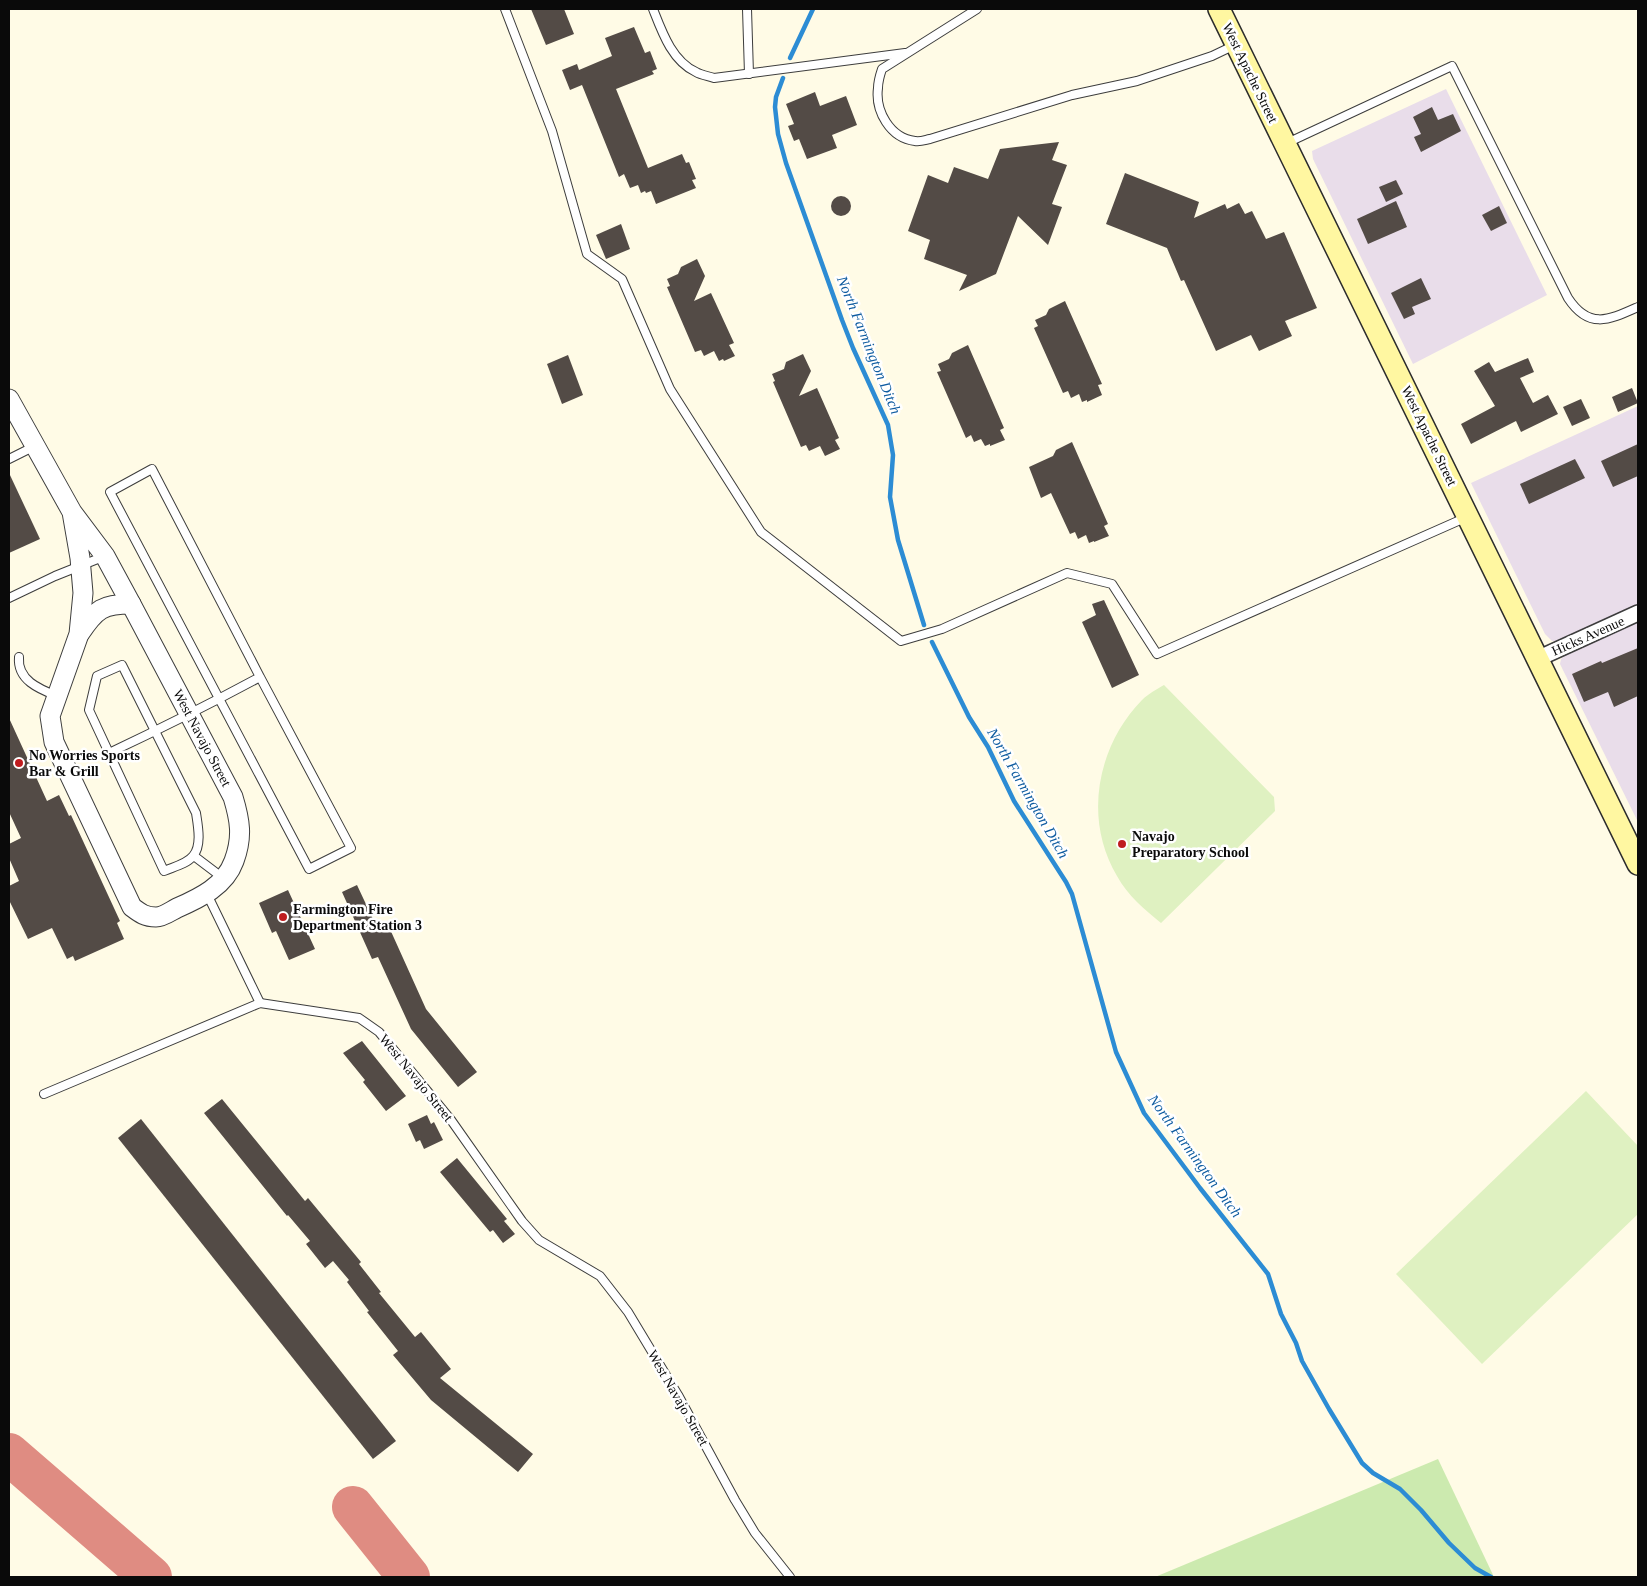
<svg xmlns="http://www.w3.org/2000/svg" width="1647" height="1586" font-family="Georgia,serif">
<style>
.industrial{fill:#e9ddea}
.green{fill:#cceaaf}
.pitch{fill:#dff1c1}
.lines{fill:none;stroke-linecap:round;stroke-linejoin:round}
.stream{stroke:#2c8cd4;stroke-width:4.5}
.taxiway{stroke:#df8c82;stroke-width:42}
.building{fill:#534b46}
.service-casing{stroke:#3d3d3d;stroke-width:10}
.minor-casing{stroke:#3d3d3d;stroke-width:18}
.tertiary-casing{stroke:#3d3d3d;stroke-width:21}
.secondary-casing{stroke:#2c2c2c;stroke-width:24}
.service{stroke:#fff;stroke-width:8}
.minor{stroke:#fff;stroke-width:15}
.tertiary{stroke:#fff;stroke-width:19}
.secondary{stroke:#fff7a1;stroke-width:21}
.poi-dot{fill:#bf1c1f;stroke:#fff;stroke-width:2}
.labels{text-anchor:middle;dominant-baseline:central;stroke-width:5;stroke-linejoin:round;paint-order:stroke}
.street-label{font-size:14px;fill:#0a0a0a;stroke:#fff}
.poi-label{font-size:14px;font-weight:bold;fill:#0a0a0a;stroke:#fff;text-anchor:start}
.water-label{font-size:15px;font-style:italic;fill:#0f5ca0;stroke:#fff}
</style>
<rect width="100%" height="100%" fill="#fffbe6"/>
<g class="industrial">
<path d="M 1446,89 L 1547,295 L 1413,364 L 1313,159 L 1312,151 Z"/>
<path d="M 1638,406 L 1638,604 L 1557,641 L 1552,641 L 1545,634 L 1471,483 Z"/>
<path d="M 1638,622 L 1638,822 L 1560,664 L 1561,659 L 1565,655 Z"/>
</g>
<path class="green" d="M 1438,1459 L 1494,1577 L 1155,1577 Z"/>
<g class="pitch">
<path d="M 1164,685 L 1274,797 L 1275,811 L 1161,923 C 1144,909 1128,896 1117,876 C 1083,819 1097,746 1142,700 C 1148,694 1157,689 1164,685 Z"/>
<path d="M 1586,1091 L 1638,1146 L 1638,1214 L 1482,1364 L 1396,1274 Z"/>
</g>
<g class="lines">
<g class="stream">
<path d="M 790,58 L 813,9"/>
<path d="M 783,78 L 776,97 L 775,107 L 778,134 L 786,163 L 842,320 L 853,348 L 888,425 L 893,455 L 890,497 L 898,540 L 924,625"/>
<path d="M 932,642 L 969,717 L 988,747 L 1014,801 L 1066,882 L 1072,894 L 1116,1052 L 1144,1113 L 1200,1188 L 1268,1274 L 1281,1314 L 1296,1343 L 1302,1361 L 1329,1409 L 1362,1463 L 1373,1473 L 1400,1489 L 1421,1510 L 1449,1543 L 1475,1568 L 1491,1577"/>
</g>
<g class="taxiway">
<path d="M 9,1454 L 151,1577"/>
<path d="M 353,1507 L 409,1577"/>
</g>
</g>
<g class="building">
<path d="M 531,9 L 564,9 L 574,34 L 546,45 Z"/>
<path d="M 634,27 L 645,53 L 650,51 L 657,69 L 652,71 L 654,74 L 616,89 L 648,168 L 682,154 L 686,163 L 689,162 L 696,179 L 692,180 L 696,188 L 656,204 L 651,191 L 646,193 L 645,191 L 641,193 L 638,185 L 630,188 L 624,174 L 619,177 L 582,85 L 570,90 L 562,70 L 577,64 L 579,70 L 612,56 L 605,38 Z"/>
<path d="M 815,92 L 820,106 L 846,96 L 857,125 L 832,135 L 837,148 L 807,159 L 799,139 L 794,141 L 788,126 L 794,124 L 786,104 Z"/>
<path d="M 1432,107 L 1438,120 L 1453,114 L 1461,131 L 1421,152 L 1414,137 L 1421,134 L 1413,117 Z"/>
<path d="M 1059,142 L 1052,160 L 1067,165 L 1052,204 L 1062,207 L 1048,245 L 1018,216 L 996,274 L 959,291 L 967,275 L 924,259 L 930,240 L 908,231 L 928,175 L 948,183 L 954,167 L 988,179 L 1000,149 Z"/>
<path d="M 1125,173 L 1199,202 L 1194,218 L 1225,204 L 1227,209 L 1239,203 L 1245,214 L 1252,211 L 1266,239 L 1284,232 L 1317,308 L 1285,321 L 1292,336 L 1259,351 L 1251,335 L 1216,351 L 1184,280 L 1181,281 L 1167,248 L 1106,224 Z"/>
<path d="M 1396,180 L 1403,194 L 1386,202 L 1379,187 Z"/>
<circle cx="841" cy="206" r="10"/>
<path d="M 1396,201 L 1407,227 L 1368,244 L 1357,219 Z"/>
<path d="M 1499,206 L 1507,223 L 1491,231 L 1482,215 Z"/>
<path d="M 621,224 L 630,249 L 606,259 L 596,235 Z"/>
<path d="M 697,259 L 705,276 L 694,301 L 711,293 L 734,343 L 729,345 L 735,356 L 724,361 L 723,359 L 719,361 L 714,351 L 704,356 L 701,350 L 695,352 L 667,287 L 670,286 L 667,279 L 678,274 L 681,267 Z"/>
<path d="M 1421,278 L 1431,299 L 1412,307 L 1415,314 L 1404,319 L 1391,293 Z"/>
<path d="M 1065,301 L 1102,384 L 1098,385 L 1102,395 L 1087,402 L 1087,400 L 1082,402 L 1079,394 L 1071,398 L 1068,391 L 1063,393 L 1034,328 L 1038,326 L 1035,320 L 1046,315 L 1049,309 Z"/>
<path d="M 968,345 L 1004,428 L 1000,430 L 1005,440 L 990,446 L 990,444 L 985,446 L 981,439 L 974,442 L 971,435 L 966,438 L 937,372 L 941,371 L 938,364 L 949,359 L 952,353 Z"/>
<path d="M 803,354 L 811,371 L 799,396 L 817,388 L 839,438 L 835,440 L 840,449 L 825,456 L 820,446 L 809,451 L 806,445 L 801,447 L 773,382 L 775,381 L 772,374 L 784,369 L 786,362 Z"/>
<path d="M 568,355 L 583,395 L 562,404 L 547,364 Z"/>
<path d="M 1528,358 L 1534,372 L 1520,378 L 1533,403 L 1548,395 L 1558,414 L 1521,432 L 1516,421 L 1471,444 L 1461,424 L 1495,406 L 1474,371 L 1489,362 L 1495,372 Z"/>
<path d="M 1632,388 L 1638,403 L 1618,412 L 1612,397 Z"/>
<path d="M 1581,399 L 1590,418 L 1572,426 L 1563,407 Z"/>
<path d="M 1072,442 L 1108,524 L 1104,526 L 1109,536 L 1094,542 L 1094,541 L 1089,543 L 1086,535 L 1078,539 L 1075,532 L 1070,534 L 1051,493 L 1041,498 L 1029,467 L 1053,456 L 1056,450 Z"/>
<path d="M 1638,444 L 1638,476 L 1613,487 L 1601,461 Z"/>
<path d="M 1575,459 L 1585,478 L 1529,504 L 1520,484 Z"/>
<path d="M 9,473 L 40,539 L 9,553 Z"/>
<path d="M 1104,600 L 1139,675 L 1112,688 L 1082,622 L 1096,615 L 1092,604 Z"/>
<path d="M 1638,648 L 1638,696 L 1614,707 L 1608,692 L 1584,702 L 1572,674 L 1601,661 L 1602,663 Z"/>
<path d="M 9,718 L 47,801 L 59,795 L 69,816 L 71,815 L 120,921 L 117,923 L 124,939 L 75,961 L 73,956 L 67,959 L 52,928 L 28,939 L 9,900 L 9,886 L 19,881 L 9,858 L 9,844 L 21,838 L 9,812 Z"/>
<path d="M 357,885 L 379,932 L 389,927 L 426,1009 L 477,1072 L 458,1087 L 411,1029 L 378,957 L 372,959 L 342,892 Z"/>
<path d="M 288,890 L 315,949 L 289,960 L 276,931 L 272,933 L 259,903 Z"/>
<path d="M 362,1041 L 406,1096 L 386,1111 L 363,1082 L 365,1080 L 343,1053 Z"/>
<path d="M 222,1099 L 305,1201 L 308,1198 L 361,1262 L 359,1264 L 381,1292 L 379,1293 L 415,1337 L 421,1332 L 451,1369 L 440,1378 L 533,1454 L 518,1472 L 431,1400 L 393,1355 L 398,1351 L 367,1312 L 369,1311 L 347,1282 L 349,1280 L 333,1261 L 325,1268 L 306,1244 L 310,1241 L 288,1215 L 287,1216 L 204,1113 Z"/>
<path d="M 427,1115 L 431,1124 L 434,1122 L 443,1140 L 424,1149 L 420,1140 L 416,1142 L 408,1124 Z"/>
<path d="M 141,1119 L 396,1441 L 373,1459 L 118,1138 Z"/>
<path d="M 457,1158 L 507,1219 L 504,1221 L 515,1234 L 503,1243 L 493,1230 L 490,1232 L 440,1172 Z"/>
</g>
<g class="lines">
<g class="service-casing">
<g id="service">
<path d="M 505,9 L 552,131 L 587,254 L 622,279 L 670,389 L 761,532 L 901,641 L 942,629 L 1067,573 L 1112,584 L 1157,654 L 1467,517"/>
<path d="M 653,9 C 662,32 672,61 696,72 C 701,75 708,76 714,78 L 905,53"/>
<path d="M 747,9 L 749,74"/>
<path d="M 977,9 L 882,69 C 880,75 878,82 878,88 C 875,111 890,138 915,141 C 920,142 925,140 930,139 L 1072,95 L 1137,81 L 1212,56 L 1235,45"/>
<path d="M 1287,143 L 1452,66 L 1568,298 C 1589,330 1609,320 1638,307"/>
<path d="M 9,459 L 35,446"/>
<path d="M 9,598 L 55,576 L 105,556"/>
<path d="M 19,657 C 17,680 39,689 57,696"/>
<path d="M 122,665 L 196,813 C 198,826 202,846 193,856 C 187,864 173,867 164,871 L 89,710 L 97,676 Z"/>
<path d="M 109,753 C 160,729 210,704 260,677 L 152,469 L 110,492 L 309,869 L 351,848 L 260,677"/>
<path d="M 194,856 L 223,878"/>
<path d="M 207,894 L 260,1003"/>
<path d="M 260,1003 L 359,1018 L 379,1032 L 451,1120 L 522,1221 L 539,1240 L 600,1276 L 628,1312 L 678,1395 L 735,1500 L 755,1533 L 790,1577"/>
<path d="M 44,1094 L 260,1003"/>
</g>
</g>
<g class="minor-casing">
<path id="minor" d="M 1537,659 L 1638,613"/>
</g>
<g class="tertiary-casing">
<g id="tertiary">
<path d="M 9,399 L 72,512 L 105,556 L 131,604 L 233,797 C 240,820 243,837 234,861 C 225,886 200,898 177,908 C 171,911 163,917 156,917 C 145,917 140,913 132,907 L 54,742 L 50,716 L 79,634 L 83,593 L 80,558 L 72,512"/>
<path d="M 80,633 C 96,609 103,604 131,604"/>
</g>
</g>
<g class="secondary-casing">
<path id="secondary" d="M 1219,9 L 1638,864"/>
</g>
<use href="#service" class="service"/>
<use href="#minor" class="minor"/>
<use href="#tertiary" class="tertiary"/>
<use href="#secondary" class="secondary"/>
</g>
<g class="poi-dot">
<circle cx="19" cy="763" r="5"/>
<circle cx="1122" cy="844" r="5"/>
<circle cx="283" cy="917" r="5"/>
</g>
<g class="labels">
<g class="street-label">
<text transform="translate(1250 73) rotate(64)">West Apache Street</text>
<text transform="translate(1429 436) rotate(64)">West Apache Street</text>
<text transform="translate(1588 636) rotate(-24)">Hicks Avenue</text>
<text transform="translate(202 738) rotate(62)">West Navajo Street</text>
<text transform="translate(416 1078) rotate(51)">West Navajo Street</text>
<text transform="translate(678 1398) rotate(60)">West Navajo Street</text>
</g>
<g class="poi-label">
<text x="29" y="755">No Worries Sports<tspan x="29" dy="16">Bar &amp; Grill</tspan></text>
<text x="1132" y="836">Navajo<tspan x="1132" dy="16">Preparatory School</tspan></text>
<text x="293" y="909">Farmington Fire<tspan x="293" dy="16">Department Station 3</tspan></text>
</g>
<g class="water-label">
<text transform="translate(869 345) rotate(68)">North Farmington Ditch</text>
<text transform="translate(1028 793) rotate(60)">North Farmington Ditch</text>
<text transform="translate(1195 1156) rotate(54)">North Farmington Ditch</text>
</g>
</g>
<rect width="1647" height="1586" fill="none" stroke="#0a0a0a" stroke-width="20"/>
</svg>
